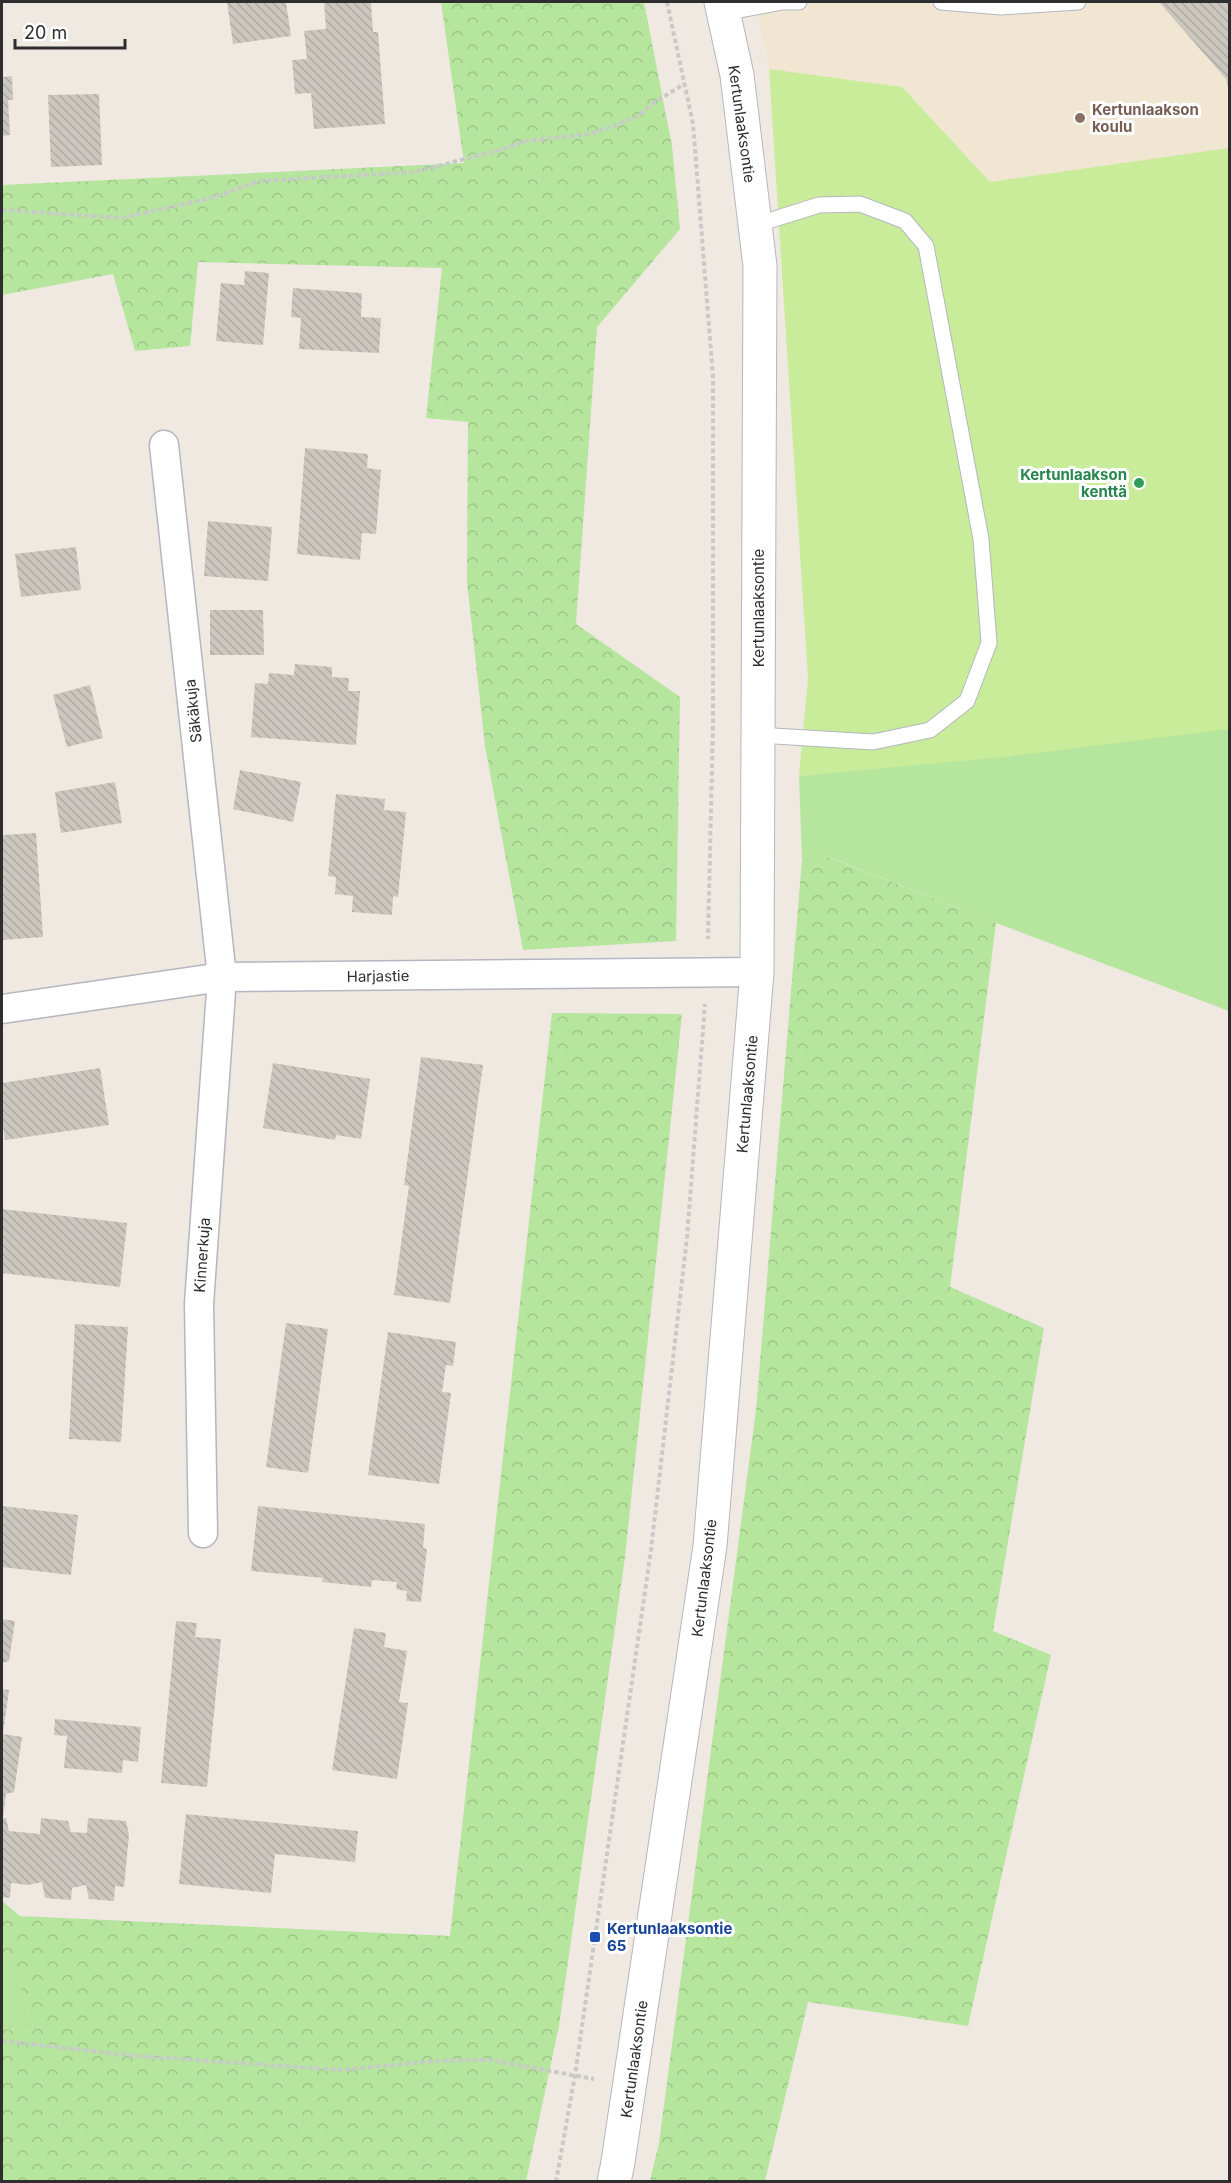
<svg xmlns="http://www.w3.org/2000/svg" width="1231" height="2183" font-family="Inter,sans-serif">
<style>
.education{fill:#f0e6d1}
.grass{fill:#b6e59e}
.forest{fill:url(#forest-crowns)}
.pitch{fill:#c9ec9a}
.building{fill:url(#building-back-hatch)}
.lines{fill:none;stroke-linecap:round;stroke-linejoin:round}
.lane-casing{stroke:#b4b7c1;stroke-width:17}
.street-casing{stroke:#b4b7c1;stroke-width:31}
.secondary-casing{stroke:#b4b7c1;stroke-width:35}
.path{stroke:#c9c9c9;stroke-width:4;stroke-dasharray:4.5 3;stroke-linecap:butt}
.lane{stroke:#fff;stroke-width:15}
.street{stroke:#fff;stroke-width:28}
.secondary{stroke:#fff;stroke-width:33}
.education-dot{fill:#8d6e63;stroke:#fff;stroke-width:2}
.leisure-dot{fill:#2e9e5b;stroke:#fff;stroke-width:2}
.transit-dot{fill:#1a4fb4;stroke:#fff;stroke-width:2}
.labels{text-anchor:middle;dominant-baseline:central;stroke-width:6;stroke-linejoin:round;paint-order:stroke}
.education-label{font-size:15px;font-weight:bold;fill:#785e54;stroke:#fff;text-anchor:start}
.street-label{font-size:15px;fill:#2e2e2e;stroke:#fff}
.leisure-label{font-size:15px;font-weight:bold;fill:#27864d;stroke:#fff;text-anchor:end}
.transit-label{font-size:15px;font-weight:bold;fill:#164399;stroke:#fff;text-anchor:start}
</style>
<defs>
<pattern id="forest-crowns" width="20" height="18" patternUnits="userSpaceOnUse" patternTransform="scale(1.5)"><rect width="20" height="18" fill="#b6e59e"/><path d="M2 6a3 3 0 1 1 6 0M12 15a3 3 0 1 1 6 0" fill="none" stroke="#9dc588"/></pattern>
<pattern id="building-back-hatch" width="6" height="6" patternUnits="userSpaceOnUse" patternTransform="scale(1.5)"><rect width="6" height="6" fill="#cbc7bf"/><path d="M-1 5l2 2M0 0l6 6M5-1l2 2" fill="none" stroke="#afaba4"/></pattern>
</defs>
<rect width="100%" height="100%" fill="#efe9e1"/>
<path class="education" d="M 756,2 L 1229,2 L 1229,148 L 990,182 L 902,87 L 769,69 Z"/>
<g class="grass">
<path d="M 1229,726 L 1229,1011 L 996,923 L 822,854 L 802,860 L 799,776 Z"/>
<path d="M 2,1951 L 13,1962 L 34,2031 L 2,2029 Z"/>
</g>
<g class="forest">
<path d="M 441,2 L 644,2 L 672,146 L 680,229 L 597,327 L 576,624 L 680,697 L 676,941 L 523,950 L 485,746 L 467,582 L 468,422 L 426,418 L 442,268 L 198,262 L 190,346 L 135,351 L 113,274 L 2,295 L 2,185 L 464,163 Z"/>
<path d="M 821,854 L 996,923 L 950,1287 L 1044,1328 L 993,1631 L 1051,1655 L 968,2026 L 808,2002 L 765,2181 L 650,2181 L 659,2143 L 756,1410 L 802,860 Z"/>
<path d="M 552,1013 L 682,1014 L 625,1557 L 559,2026 L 526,2181 L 2,2181 L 2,2029 L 34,2031 L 13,1962 L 2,1951 L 2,1901 L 20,1916 L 450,1936 Z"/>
</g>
<path class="pitch" d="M 769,69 L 902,87 L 990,182 L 1229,148 L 1229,729 L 1003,757 L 799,776 L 808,678 Z"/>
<g class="building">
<path d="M 227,2 L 286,2 L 291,36 L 233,44 Z"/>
<path d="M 324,2 L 371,2 L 373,32 L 378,32 L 385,124 L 314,129 L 311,93 L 295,94 L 292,60 L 307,59 L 304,31 L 326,29 Z"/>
<path d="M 1159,2 L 1230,2 L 1230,94 L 1226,79 Z"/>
<path d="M 12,76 L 13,100 L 8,100 L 10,135 L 2,136 L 2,77 Z"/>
<path d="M 99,94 L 102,165 L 51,167 L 48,95 Z"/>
<path d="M 245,271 L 269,273 L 263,345 L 216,341 L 221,283 L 244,285 Z"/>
<path d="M 293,288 L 362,293 L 361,317 L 381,318 L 379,353 L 299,349 L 301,318 L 291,317 Z"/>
<path d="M 305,448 L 368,454 L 367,468 L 381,470 L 376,534 L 362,533 L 360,560 L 297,554 Z"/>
<path d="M 208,521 L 272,527 L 268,581 L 204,576 Z"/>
<path d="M 76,547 L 81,590 L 21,597 L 15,554 Z"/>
<path d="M 210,610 L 263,610 L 264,655 L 210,655 Z"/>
<path d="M 295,664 L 332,667 L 332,677 L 349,678 L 348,691 L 360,691 L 356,745 L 251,737 L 255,683 L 268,684 L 269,673 L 294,675 Z"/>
<path d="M 90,685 L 103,738 L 67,747 L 53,695 Z"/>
<path d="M 240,770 L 301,782 L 293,822 L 233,809 Z"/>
<path d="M 115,782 L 122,823 L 61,833 L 55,792 Z"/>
<path d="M 336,794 L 385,799 L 384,810 L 406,812 L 398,897 L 393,896 L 392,915 L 352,912 L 353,896 L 335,894 L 336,877 L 328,876 Z"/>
<path d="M 36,833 L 43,937 L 2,940 L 2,835 Z"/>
<path d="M 421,1057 L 483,1065 L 450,1303 L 394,1295 L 409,1186 L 404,1185 Z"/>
<path d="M 273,1063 L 370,1079 L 361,1139 L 336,1135 L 335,1140 L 263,1128 Z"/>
<path d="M 100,1068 L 109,1125 L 5,1140 L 2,1120 L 2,1083 Z"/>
<path d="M 2,1209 L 127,1223 L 120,1287 L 2,1273 Z"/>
<path d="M 286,1323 L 328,1329 L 308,1473 L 266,1467 Z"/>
<path d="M 75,1324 L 128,1327 L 121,1442 L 69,1439 Z"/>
<path d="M 388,1332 L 456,1342 L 453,1366 L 446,1365 L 442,1392 L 451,1393 L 439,1484 L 368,1475 Z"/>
<path d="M 2,1506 L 78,1515 L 71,1575 L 2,1567 Z"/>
<path d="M 258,1506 L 425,1524 L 423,1548 L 427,1549 L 421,1602 L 406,1601 L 407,1591 L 396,1589 L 397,1582 L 372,1580 L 371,1587 L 322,1582 L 323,1578 L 251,1571 Z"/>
<path d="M 2,1619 L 15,1621 L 9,1661 L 2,1663 Z"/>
<path d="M 176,1621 L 197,1623 L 195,1637 L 221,1639 L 207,1787 L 161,1783 Z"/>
<path d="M 354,1628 L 386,1633 L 384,1647 L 407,1651 L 399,1702 L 408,1703 L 397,1779 L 332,1770 Z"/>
<path d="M 2,1689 L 9,1690 L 3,1734 L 22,1737 L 14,1792 L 6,1794 L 3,1817 Z"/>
<path d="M 55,1719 L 141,1727 L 138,1762 L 123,1760 L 122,1773 L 64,1768 L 67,1736 L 54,1735 Z"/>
<path d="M 186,1814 L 358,1831 L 355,1862 L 275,1854 L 271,1893 L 179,1884 Z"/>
<path d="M 2,1818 L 6,1818 L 9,1831 L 40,1834 L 41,1818 L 68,1821 L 71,1832 L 87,1833 L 88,1818 L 126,1821 L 129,1835 L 124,1887 L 115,1886 L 114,1901 L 89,1899 L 86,1885 L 72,1888 L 71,1900 L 45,1898 L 42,1882 L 28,1885 L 11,1883 L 10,1898 L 2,1897 Z"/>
</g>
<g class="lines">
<g class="lane-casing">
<g id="lane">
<path d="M 941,2 L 1001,7 L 1078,2"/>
<path d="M 724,13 L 782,2 L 799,2"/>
<path d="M 755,225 L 819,205 L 860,204 L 905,221 L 926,246 L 981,539 L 989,643 L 967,701 L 930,730 L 873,742 L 758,735"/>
</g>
</g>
<g class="street-casing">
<g id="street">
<path d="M 164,445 L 222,977 L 199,1304 L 203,1533"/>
<path d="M 2,1009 L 222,977 L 757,972"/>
</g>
</g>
<g class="secondary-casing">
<path id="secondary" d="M 614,2182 L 618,2162 L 710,1546 L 757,972 L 760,266 L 737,75 L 721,2"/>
</g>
<g class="path">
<path d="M 667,2 L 693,124 L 713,377 L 713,723 L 708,939"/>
<path d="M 2,210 L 121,218 L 211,198 L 260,181 L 414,172 L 500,150 L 526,141 L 589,134 L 614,126 L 638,116 L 652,104 L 684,84"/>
<path d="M 2,2041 L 136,2056 L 341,2070 L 436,2061 L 490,2060 L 594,2079"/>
<path d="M 556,2182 L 575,2075 L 651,1550 L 687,1237 L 705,1004"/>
</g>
<use href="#lane" class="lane"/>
<use href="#street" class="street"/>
<use href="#secondary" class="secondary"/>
</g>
<circle class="education-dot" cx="1080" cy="118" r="6"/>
<circle class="leisure-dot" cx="1139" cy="483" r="6"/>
<rect class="transit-dot" x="589" y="1931" width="12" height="12" rx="3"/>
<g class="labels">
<g class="education-label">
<text x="1092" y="109">Kertunlaakson<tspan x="1092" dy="17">koulu</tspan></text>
</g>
<g class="street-label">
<text transform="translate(742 124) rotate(82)">Kertunlaaksontie</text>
<text transform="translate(758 608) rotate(-90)">Kertunlaaksontie</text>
<text transform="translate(193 711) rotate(-96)">Säkäkuja</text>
<text transform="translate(378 976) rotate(-1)">Harjastie</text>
<text transform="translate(747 1094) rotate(-85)">Kertunlaaksontie</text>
<text transform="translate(202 1255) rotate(-86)">Kinnerkuja</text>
<text transform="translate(704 1578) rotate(-83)">Kertunlaaksontie</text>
<text transform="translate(634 2059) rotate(-82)">Kertunlaaksontie</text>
</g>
<g class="leisure-label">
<text x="1127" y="474">Kertunlaakson<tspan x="1127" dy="17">kenttä</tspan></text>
</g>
<g class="transit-label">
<text x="607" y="1928">Kertunlaaksontie<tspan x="607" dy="17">65</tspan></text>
</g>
</g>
<rect width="1231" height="2183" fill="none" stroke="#2e2e2e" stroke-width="6"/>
<path d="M15 39v9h110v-9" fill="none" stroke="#2e2e2e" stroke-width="3"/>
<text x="24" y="39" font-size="18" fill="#2e2e2e" stroke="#ffffff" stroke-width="4.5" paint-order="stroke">20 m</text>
</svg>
